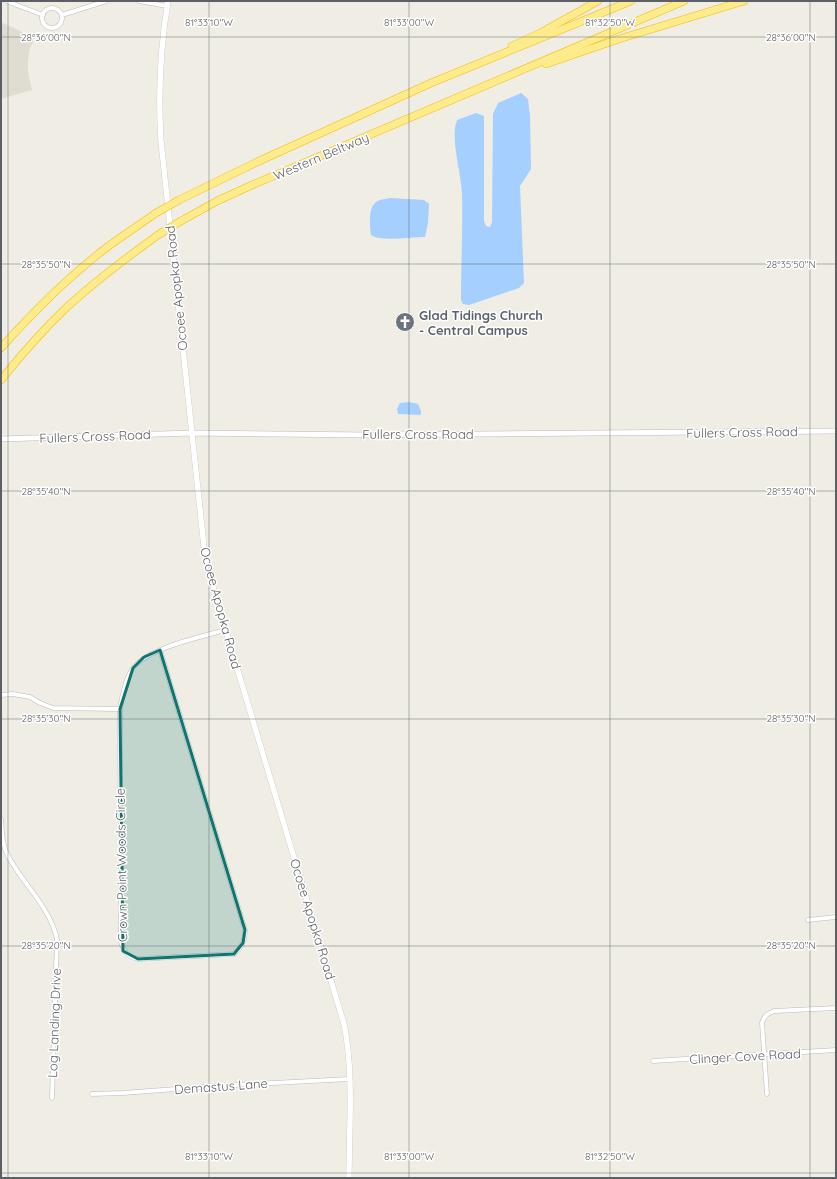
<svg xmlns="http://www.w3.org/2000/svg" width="837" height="1179" font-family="Quicksand,sans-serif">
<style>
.education{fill:#dfddd2}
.water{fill:#a4cfff}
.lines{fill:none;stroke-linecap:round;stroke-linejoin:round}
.minor-casing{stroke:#b9bbc0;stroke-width:5}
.tertiary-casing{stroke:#b9bbc0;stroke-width:6}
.secondary-casing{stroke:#babcc2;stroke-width:6}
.motorway-casing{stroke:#f3bd00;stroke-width:8}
.minor{stroke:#fff;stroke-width:4}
.tertiary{stroke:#fff;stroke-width:5}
.secondary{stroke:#fff;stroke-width:5.5}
.motorway{stroke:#fdeb8c;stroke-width:7}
.motorway-bridge-casing{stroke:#f3bd00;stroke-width:8;stroke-linecap:butt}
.motorway-bridge{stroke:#fdeb8c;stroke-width:7}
.marked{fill:#0f766e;fill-opacity:0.2;stroke:#0f766e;stroke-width:3;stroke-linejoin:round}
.ticks{fill:none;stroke:#5c5f65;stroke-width:1;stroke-opacity:0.45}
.labels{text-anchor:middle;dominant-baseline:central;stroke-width:3;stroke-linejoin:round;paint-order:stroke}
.street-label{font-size:13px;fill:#5c5f65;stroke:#fff}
.worship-label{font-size:13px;font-weight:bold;fill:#5b616d;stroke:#fff;text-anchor:start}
.ticks-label{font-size:10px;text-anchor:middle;fill:#5c5f65;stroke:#fff;stroke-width:3;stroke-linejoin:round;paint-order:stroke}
</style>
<rect width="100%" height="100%" fill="#efede4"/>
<path class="education" d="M 1,22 L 35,38 L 30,48 L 28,60 L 28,73 L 32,90 L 1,99 Z"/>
<g class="water">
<path d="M 521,93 L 528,99 L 530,117 L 531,169 L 520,186 L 524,283 L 519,288 L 469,305 L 463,304 L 461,300 C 461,264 463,228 462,193 C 461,173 450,138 457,120 L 476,113 L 484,116 L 484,221 L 486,226 L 490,227 L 492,222 L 493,114 L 498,103 Z"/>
<path d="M 390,198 L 424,200 L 429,204 L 428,223 L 425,237 C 412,237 381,242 371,235 C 370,224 367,204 380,200 C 383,199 387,199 390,198 Z"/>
<path d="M 409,402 L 418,404 L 421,411 L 421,415 L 398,414 L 397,409 L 400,403 Z"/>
</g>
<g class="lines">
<g class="minor-casing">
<g id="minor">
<path d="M 6,1 L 43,15"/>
<path d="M 139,1 L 167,6"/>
<circle cx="52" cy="18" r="10"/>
<path d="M 62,15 L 106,1"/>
<path d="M 160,650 L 245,930 C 245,941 242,947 234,954 L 138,959 C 127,956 124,952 121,942 L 120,709 C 122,697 126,678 133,668 C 148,648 201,637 225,630"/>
<path d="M 1,695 L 13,694 L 30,697 L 40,703 L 53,708 L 120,709"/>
<path d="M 1,819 C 2,832 2,845 8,856 C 23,884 50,907 57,939 L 52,1098"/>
<path d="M 808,920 L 836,917"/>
<path d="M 653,1061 L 836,1050"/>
<path d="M 92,1094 L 123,1093 L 215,1086 L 350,1079"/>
<path d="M 767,1094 L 762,1023 C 764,1016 767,1014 774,1011 L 836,1008"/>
</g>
</g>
<g class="tertiary-casing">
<path id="tertiary" d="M 1,439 L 192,433 L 367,435 L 836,431"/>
</g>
<g class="secondary-casing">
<path id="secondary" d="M 168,1 C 160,49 158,93 161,141 L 204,547 L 214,591 L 344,1024 C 354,1073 349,1128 349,1178"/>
</g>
<g class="motorway-casing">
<g id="motorway">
<path d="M 512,46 L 542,32 L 598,1"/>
<path d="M 546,64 L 619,39 L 744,1"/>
<path d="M 179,200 L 257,162 L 431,83 L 631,1"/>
<path d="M 181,221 L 217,201 L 252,185 L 684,1"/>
<path d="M 1,348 C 33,312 67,278 106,248 C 122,236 139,225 156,213"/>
<path d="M 1,380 C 21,355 42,331 65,309 C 94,282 126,258 158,235"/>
</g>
</g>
<use href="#minor" class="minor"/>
<use href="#tertiary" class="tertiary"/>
<use href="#secondary" class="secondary"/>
<use href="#motorway" class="motorway"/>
<g class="motorway-bridge-casing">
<g id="motorway-bridge">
<path d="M 156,213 L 179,200"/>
<path d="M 158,235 L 181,221"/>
</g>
</g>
<use href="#motorway-bridge" class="motorway-bridge"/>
</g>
<path class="marked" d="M 160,650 L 245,930 L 243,943 L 234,954 L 138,959 L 123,951 L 120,709 L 133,668 L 144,657 Z"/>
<path class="ticks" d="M 8,1 L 8,1178M 209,1 L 209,1178M 409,1 L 409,1178M 610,1 L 610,1178M 810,1 L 810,1178M 1,37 L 836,37M 1,264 L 836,264M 1,491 L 836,491M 1,719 L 836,719M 1,946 L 836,946M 1,1173 L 836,1173"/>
<defs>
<g id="church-disc" transform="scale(1)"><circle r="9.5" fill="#6b7280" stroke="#fff"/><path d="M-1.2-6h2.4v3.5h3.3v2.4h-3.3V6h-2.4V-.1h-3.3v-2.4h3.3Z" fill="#fff"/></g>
</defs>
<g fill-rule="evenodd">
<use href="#church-disc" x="405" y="322"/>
</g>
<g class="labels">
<g class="street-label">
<text transform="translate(321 156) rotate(-23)">Western Beltway</text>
<text transform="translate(176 288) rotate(-96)">Ocoee Apopka Road</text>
<text transform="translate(742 432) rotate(-1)">Fullers Cross Road</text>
<text x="418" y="434">Fullers Cross Road</text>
<text transform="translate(95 436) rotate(-2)">Fullers Cross Road</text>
<text transform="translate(221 608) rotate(75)">Ocoee Apopka Road</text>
<text transform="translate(121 865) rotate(-91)">Crown Point Woods Circle</text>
<text transform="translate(313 919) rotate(73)">Ocoee Apopka Road</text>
<text transform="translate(54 1023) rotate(-88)">Log Landing Drive</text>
<text transform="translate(745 1056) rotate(-3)">Clinger Cove Road</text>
<text transform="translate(221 1086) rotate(-4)">Demastus Lane</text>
</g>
<g class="worship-label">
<text x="419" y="315">Glad Tidings Church<tspan x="419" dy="15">- Central Campus</tspan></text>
</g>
</g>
<g class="ticks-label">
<text x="209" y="26">81°33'10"W</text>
<text x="409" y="26">81°33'00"W</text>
<text x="610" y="26">81°32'50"W</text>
<text x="46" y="41">28°36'00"N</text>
<text x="791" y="41">28°36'00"N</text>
<text x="46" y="268">28°35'50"N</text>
<text x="791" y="268">28°35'50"N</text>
<text x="46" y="495">28°35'40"N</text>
<text x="791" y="495">28°35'40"N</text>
<text x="46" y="722">28°35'30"N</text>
<text x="791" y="722">28°35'30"N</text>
<text x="46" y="949">28°35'20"N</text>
<text x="791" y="949">28°35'20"N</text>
<text x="209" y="1160">81°33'10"W</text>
<text x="409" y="1160">81°33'00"W</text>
<text x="610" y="1160">81°32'50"W</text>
</g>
<rect width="837" height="1179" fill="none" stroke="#5c5f65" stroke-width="4"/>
</svg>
